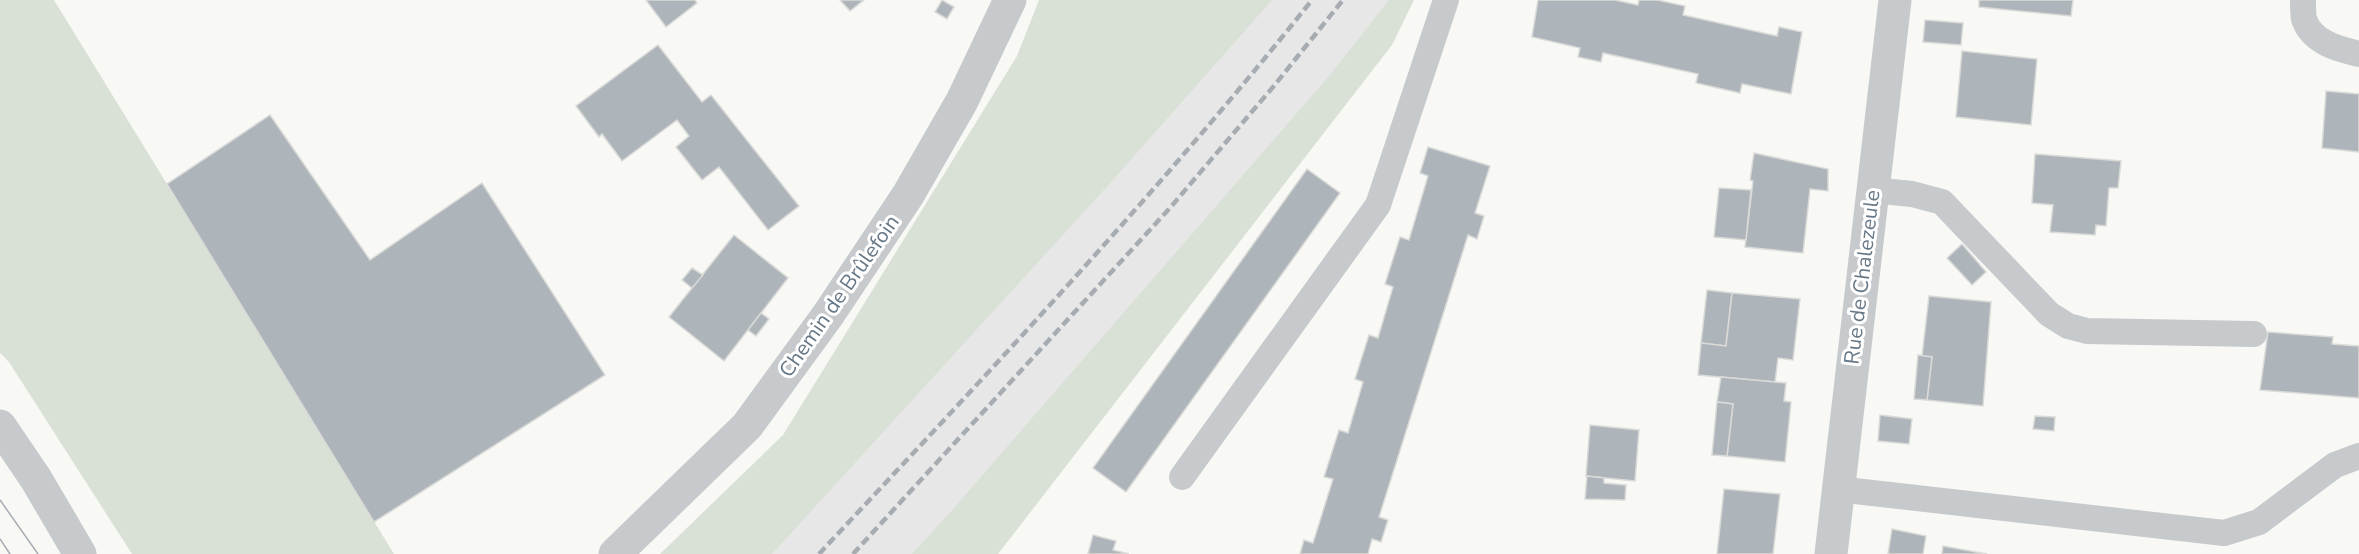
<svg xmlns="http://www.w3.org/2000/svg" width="2359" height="554" font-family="'Nunito Sans',sans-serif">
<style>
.built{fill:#e6e7e6}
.green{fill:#d9e0d6}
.building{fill:#adb5ba;stroke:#dadad8;stroke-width:1.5}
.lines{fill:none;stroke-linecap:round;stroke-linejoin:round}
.service{stroke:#c6cacd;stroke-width:26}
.minor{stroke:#c6cacd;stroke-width:33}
.tertiary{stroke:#c6cacd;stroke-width:33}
.tram{stroke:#a6acb2;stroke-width:1.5}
.rail{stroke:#a6acb2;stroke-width:4.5;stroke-dasharray:9 4.5;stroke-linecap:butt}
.labels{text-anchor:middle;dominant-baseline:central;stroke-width:6;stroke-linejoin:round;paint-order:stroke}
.street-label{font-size:21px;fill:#677887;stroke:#fff}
</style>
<rect width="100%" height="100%" fill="#f8f8f5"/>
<path class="built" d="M 1209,0 L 1392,0 L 992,554 L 667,554 L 1105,109 Z"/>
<g class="green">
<path d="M 0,0 L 54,0 L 394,554 L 132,554 L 9,362 L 0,353 Z"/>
<path d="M 1039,0 L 1272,0 L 1112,181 L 772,554 L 660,554 L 783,435 L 1017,56 Z"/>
<path d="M 1389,0 L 1414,0 L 1392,45 L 998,554 L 912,554 L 954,508 L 1330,75 Z"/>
</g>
<g class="building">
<path d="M 646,0 L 695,0 L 697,3 L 666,27 Z"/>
<path d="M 840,0 L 864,0 L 850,11 Z"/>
<path d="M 942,0 L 954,7 L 947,19 L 935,12 Z"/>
<path d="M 1538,0 L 1615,0 L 1638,5 L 1639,0 L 1657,0 L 1685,6 L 1683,15 L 1777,36 L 1779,27 L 1802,32 L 1791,94 L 1742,84 L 1740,93 L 1696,83 L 1698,74 L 1603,53 L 1601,62 L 1578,57 L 1580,48 L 1532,37 Z"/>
<path d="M 1979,0 L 2073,0 L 2071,16 L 1979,7 Z"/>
<path d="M 1925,20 L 1963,23 L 1961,45 L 1923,42 Z"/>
<path d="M 658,45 L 702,102 L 711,95 L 799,206 L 768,230 L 719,167 L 702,180 L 676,147 L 689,136 L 677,120 L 622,161 L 602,134 L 599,137 L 576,106 Z"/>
<path d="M 1962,51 L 2037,59 L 2031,125 L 1956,117 Z"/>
<path d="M 2326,91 L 2359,94 L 2359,152 L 2322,148 Z"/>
<path d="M 270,115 L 370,260 L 482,183 L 605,375 L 374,522 L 167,184 Z"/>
<path d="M 1428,147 L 1490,166 L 1475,213 L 1484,216 L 1477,239 L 1468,235 L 1379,517 L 1388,520 L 1381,542 L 1372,539 L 1368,554 L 1300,554 L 1304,540 L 1313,543 L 1333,479 L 1324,477 L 1339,430 L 1348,433 L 1363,382 L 1355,379 L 1369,335 L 1378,338 L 1393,287 L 1385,284 L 1400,237 L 1409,240 L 1428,176 L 1420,173 Z"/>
<path d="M 1754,153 L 1828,169 L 1828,191 L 1810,189 L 1803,253 L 1745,247 L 1753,181 L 1750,180 Z"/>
<path d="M 2035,154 L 2121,161 L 2118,188 L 2109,188 L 2106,226 L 2096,225 L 2095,235 L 2050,232 L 2053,205 L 2032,203 Z"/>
<path d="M 1307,169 L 1340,193 L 1126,492 L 1093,468 Z"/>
<path d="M 1719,188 L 1751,190 L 1746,240 L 1714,237 Z"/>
<path d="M 734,235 L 788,278 L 724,361 L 669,317 Z"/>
<path d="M 1962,244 L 1986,272 L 1972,285 L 1947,258 Z"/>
<path d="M 692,268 L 703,275 L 692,288 L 682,280 Z"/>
<path d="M 1707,290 L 1732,293 L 1726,346 L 1701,343 Z"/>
<path d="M 1732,293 L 1800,299 L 1793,360 L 1778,358 L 1775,382 L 1698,375 L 1701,343 L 1726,346 Z"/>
<path d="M 1929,296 L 1991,302 L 1983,406 L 1927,400 L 1932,357 L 1922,356 Z"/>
<path d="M 761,313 L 769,319 L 756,336 L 748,330 Z"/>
<path d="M 2268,332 L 2333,337 L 2332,344 L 2359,346 L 2359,398 L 2260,390 Z"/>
<path d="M 1918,355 L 1932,357 L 1927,400 L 1914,399 Z"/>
<path d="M 1721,377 L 1786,383 L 1784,401 L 1791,402 L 1785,462 L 1727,456 L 1733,404 L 1717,402 Z"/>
<path d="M 1717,402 L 1733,404 L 1727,456 L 1712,455 Z"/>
<path d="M 1880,415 L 1912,419 L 1909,444 L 1878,441 Z"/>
<path d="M 2035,416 L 2055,417 L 2054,431 L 2033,429 Z"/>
<path d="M 1590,425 L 1639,430 L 1635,481 L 1586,476 Z"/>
<path d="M 1587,476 L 1604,478 L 1604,483 L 1626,485 L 1625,500 L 1585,499 Z"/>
<path d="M 1724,489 L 1780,494 L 1773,554 L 1717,554 Z"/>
<path d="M 1892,529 L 1926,536 L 1923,554 L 1888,554 Z"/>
<path d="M 1093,535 L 1116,541 L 1113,550 L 1129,554 L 1088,554 Z"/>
<path d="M 1943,546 L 1987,554 L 1942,554 Z"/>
</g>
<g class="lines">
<g class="service">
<path d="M 2303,0 C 2303,6 2303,14 2304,19 C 2312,43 2339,49 2359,54"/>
<path d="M 1872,190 L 1912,194 L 1942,202 L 2049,314 L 2068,326 L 2087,331 L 2254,334"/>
<path d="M 1182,477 L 1378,205 L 1446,0"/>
<path d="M 1837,489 L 2224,533 L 2259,522 L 2335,465 L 2359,456"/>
</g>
<path class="minor" d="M 615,554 L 747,426 L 828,315 L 908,195 L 962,101 L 1010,0"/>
<g class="tertiary">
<path d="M 0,426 L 36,479 L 80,554"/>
<path d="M 1831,554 L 1895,0"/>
</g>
<g class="tram">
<path d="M 0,500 L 38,554"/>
<path d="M 0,539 L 10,554"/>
</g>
<g class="rail">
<path d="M 819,554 C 988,373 1158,193 1312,0"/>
<path d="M 853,554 L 1169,209 L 1273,87 L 1343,0"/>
</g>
</g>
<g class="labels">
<g class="street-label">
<text transform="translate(1862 277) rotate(-83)">Rue de Chalezeule</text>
<text transform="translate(839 296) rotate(-55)">Chemin de Brûlefoin</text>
</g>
</g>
</svg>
